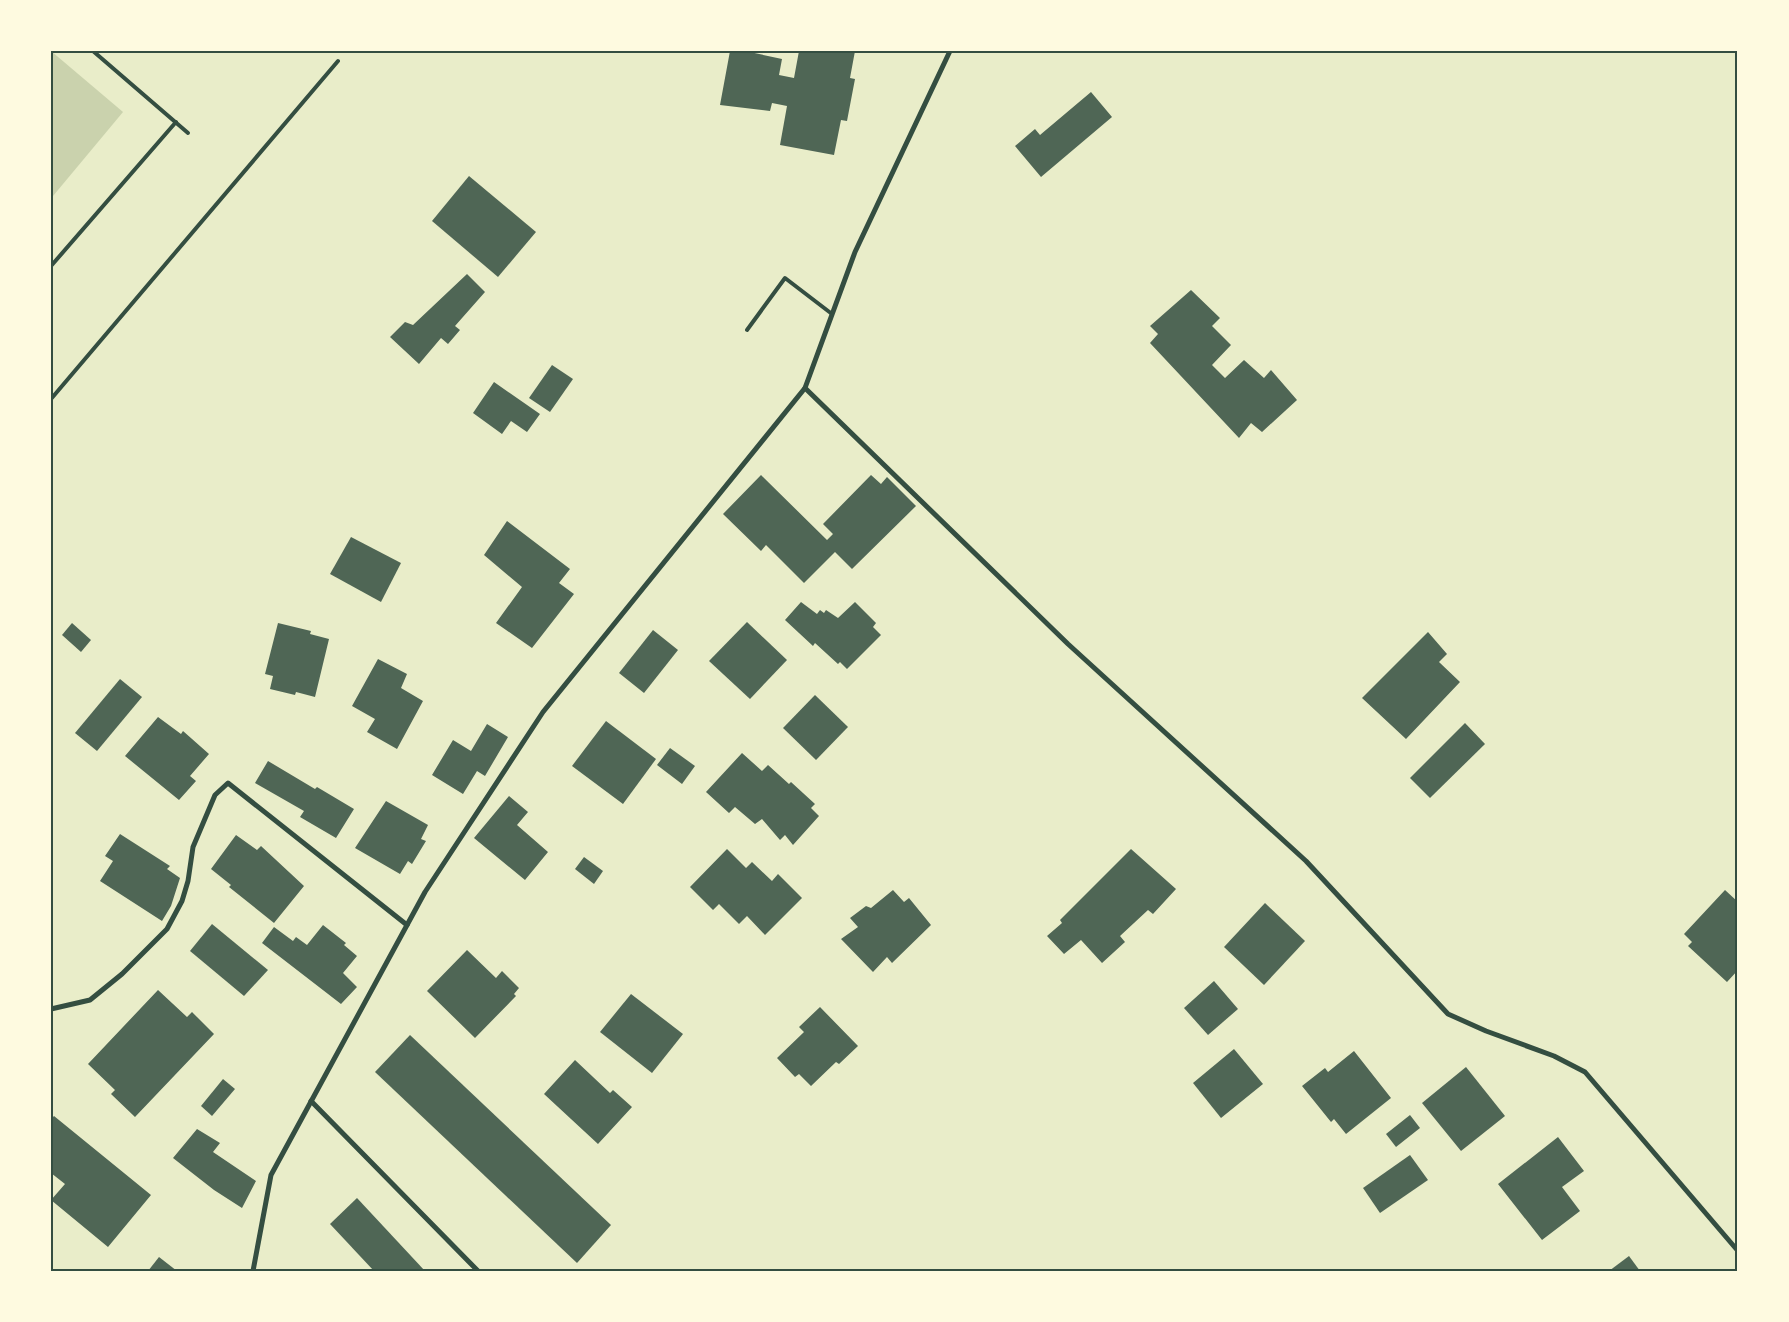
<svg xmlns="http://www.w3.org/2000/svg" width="1789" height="1322" font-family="'Space Grotesk',sans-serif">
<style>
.green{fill:#cad2ad}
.building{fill:#4f6655}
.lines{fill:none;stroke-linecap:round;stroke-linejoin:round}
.service{stroke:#344e41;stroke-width:4}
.minor{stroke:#344e41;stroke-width:5}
.neatline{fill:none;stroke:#344e41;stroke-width:2}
</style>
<rect width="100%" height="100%" fill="#e9edc9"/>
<path class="green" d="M 51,51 L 123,112 L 53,196 L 51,195 Z"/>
<g class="building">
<path d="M 730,51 L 745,51 L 782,59 L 779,75 L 794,78 L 799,51 L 855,51 L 850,78 L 855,79 L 847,121 L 841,120 L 834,155 L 780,145 L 787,106 L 772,103 L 770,111 L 720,105 Z"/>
<path d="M 1091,92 L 1112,117 L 1041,177 L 1015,146 L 1035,129 L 1040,135 Z"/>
<path d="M 469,176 L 536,232 L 498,277 L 432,221 Z"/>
<path d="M 467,274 L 485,292 L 455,326 L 460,330 L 448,344 L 441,338 L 419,364 L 390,337 L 405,322 L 413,325 Z"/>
<path d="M 1191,290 L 1220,318 L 1212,326 L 1231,345 L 1212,365 L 1225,378 L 1244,360 L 1264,378 L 1271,370 L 1297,400 L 1262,432 L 1251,423 L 1239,438 L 1150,343 L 1158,334 L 1150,326 Z"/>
<path d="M 552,365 L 573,379 L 550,412 L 529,398 Z"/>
<path d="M 494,382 L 540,414 L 527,432 L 511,421 L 502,434 L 473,413 Z"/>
<path d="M 761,475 L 827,540 L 833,534 L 823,524 L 871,475 L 881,484 L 887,477 L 916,506 L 852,569 L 835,552 L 804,583 L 766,545 L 761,551 L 723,514 Z"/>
<path d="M 507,521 L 570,569 L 559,583 L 574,594 L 532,648 L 496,623 L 522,587 L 484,555 Z"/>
<path d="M 351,537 L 401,563 L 381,602 L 330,574 Z"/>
<path d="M 801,602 L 817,614 L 820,610 L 824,613 L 826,610 L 838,618 L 855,602 L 876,623 L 873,627 L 881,635 L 847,669 L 840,662 L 838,664 L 815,643 L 813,646 L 785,620 Z"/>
<path d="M 747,622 L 787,660 L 750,699 L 709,661 Z"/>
<path d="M 72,623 L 91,640 L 81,652 L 62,635 Z"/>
<path d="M 278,623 L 311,631 L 310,634 L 329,639 L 315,697 L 296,692 L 295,695 L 270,689 L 273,676 L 265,674 Z"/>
<path d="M 653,630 L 678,650 L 644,693 L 619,673 Z"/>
<path d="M 1428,632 L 1447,654 L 1439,662 L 1460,682 L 1406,739 L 1362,698 Z"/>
<path d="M 378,659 L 407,674 L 401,688 L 423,701 L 397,749 L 367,732 L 375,719 L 352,706 Z"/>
<path d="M 120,679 L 142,697 L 97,751 L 75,733 Z"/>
<path d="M 815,695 L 848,727 L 816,760 L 783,728 Z"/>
<path d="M 158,717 L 181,734 L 183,731 L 209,754 L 190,776 L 196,781 L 179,800 L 125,756 Z"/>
<path d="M 606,721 L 656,759 L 623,804 L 572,766 Z"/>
<path d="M 1465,723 L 1485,744 L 1430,798 L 1410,778 Z"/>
<path d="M 487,724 L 508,737 L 485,776 L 477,771 L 463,794 L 432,775 L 453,740 L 471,751 Z"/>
<path d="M 670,748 L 695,766 L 682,784 L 657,765 Z"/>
<path d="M 742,753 L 762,771 L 768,765 L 789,784 L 791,782 L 815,804 L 811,808 L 819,816 L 793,845 L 785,835 L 780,840 L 762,819 L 755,824 L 735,807 L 729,813 L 706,792 Z"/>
<path d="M 268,761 L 315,789 L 317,787 L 354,809 L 336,838 L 300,817 L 304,811 L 255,783 Z"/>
<path d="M 509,796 L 528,812 L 517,825 L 548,852 L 525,880 L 474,838 Z"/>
<path d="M 386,801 L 428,825 L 421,839 L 426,841 L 412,864 L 408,861 L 400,874 L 355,848 Z"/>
<path d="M 120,834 L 170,866 L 167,869 L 180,878 L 171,906 L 162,921 L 100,881 L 113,861 L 105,856 Z"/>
<path d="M 236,835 L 257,850 L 261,846 L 304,886 L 274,923 L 229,887 L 231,885 L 211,869 Z"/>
<path d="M 727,849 L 746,868 L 752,862 L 772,881 L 778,874 L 802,898 L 765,935 L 747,916 L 739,924 L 719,904 L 713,910 L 690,887 Z"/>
<path d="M 1131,849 L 1176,889 L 1153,914 L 1148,910 L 1120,936 L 1125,942 L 1102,963 L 1081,940 L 1064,954 L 1047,936 L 1062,923 L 1060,920 Z"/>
<path d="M 584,857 L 603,871 L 594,884 L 575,869 Z"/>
<path d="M 893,890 L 904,902 L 909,898 L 931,925 L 892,963 L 887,957 L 873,972 L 841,939 L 858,927 L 850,918 L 866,906 L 871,908 Z"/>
<path d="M 1725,890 L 1738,902 L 1738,970 L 1727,982 L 1688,946 L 1692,942 L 1684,934 Z"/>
<path d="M 1265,903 L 1305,941 L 1264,985 L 1224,947 Z"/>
<path d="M 212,924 L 268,970 L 244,996 L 190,951 Z"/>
<path d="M 323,925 L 346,943 L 344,945 L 357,956 L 343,973 L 357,987 L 341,1004 L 262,943 L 274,927 L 293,941 L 296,937 L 307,945 Z"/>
<path d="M 467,950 L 496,978 L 502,971 L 519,988 L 514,994 L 516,996 L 475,1038 L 427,991 Z"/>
<path d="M 1214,981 L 1238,1009 L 1208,1035 L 1184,1008 Z"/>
<path d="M 158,990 L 187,1017 L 192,1012 L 214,1034 L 135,1117 L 111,1094 L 115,1090 L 88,1064 Z"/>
<path d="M 631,994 L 683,1034 L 652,1073 L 600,1032 Z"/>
<path d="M 820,1007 L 858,1046 L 839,1064 L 836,1062 L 811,1086 L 799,1074 L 795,1077 L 777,1058 L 803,1033 L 804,1032 L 799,1027 Z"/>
<path d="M 410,1035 L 611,1225 L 577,1263 L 375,1072 Z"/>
<path d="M 1234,1049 L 1263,1084 L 1221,1118 L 1193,1083 Z"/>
<path d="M 1354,1051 L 1391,1098 L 1346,1134 L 1334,1119 L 1331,1122 L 1302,1086 L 1325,1068 L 1328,1072 Z"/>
<path d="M 575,1060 L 610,1093 L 613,1090 L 632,1107 L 598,1144 L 544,1094 Z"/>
<path d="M 1466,1067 L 1505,1116 L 1461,1151 L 1422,1103 Z"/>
<path d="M 223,1079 L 235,1089 L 212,1116 L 201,1106 Z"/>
<path d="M 1410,1115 L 1420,1128 L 1396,1147 L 1386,1134 Z"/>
<path d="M 54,1116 L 151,1195 L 108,1247 L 51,1200 L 65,1184 L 51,1173 L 51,1119 Z"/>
<path d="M 197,1129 L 220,1143 L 213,1152 L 256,1181 L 242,1208 L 214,1190 L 173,1158 Z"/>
<path d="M 1558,1137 L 1584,1171 L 1562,1187 L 1580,1211 L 1542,1240 L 1498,1184 Z"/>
<path d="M 1410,1155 L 1428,1180 L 1380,1213 L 1363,1188 Z"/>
<path d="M 357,1198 L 425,1271 L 374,1271 L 330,1224 Z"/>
<path d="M 1629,1256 L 1640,1271 L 1609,1271 Z"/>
<path d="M 159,1257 L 177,1271 L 148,1271 Z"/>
</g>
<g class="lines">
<g class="service">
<path d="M 93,51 L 188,133"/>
<path d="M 51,266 L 176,122"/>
<path d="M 747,330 L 785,278 L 832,314"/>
<path d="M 51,399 L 338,61"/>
</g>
<g class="minor">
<path d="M 805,388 L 1068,644 L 1306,861 L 1448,1014 L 1486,1031 L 1554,1056 L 1585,1072 L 1738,1251"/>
<path d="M 51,1009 L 90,1000 L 122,974 L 167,929 L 182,901 L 188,881 L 193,847 L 215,795 L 228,783 L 407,925"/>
<path d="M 311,1101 L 478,1271"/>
<path d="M 253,1271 L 271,1175 L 425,892 L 543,712 L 805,388 L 855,252 L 950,51"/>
</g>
</g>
<rect width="1789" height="1322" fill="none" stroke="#fefae0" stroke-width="105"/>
<rect x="52" y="52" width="1684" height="1218" class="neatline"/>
</svg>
